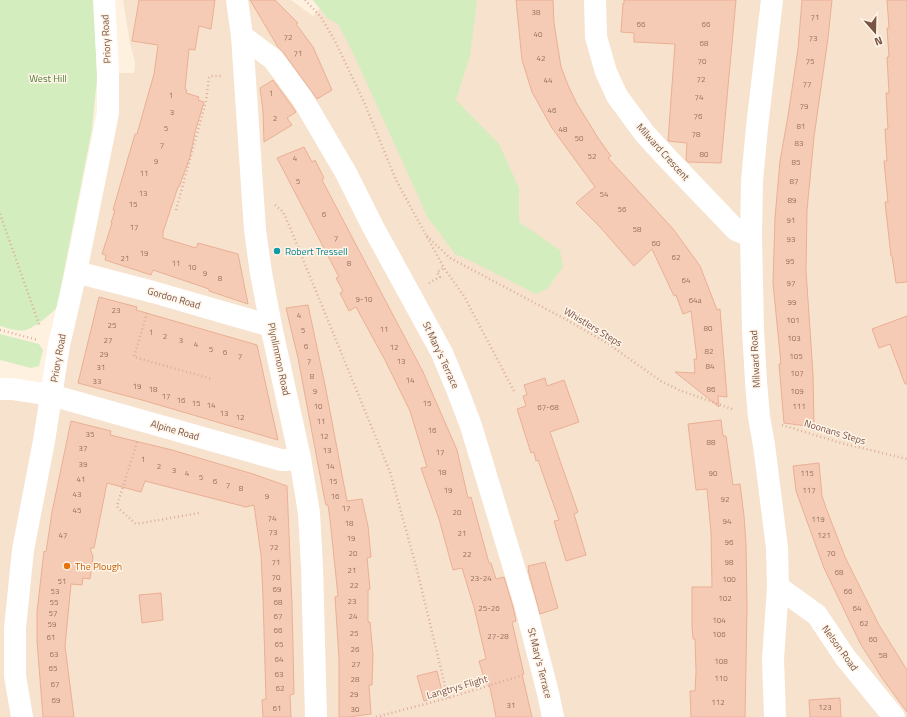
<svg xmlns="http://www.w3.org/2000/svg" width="907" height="717" font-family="'Titillium Web',sans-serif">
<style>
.residential{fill:#f7e2ce}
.green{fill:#d4edbe}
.building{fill:#f6cbb5;stroke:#eaaf94}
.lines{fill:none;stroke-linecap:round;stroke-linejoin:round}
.path{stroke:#dbae99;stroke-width:2.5;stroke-dasharray:1 3;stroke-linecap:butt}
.minor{stroke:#fff;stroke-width:22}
.culture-dot{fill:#0f9aa8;stroke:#fff5e9;stroke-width:1.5}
.food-dot{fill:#e8710a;stroke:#fff5e9;stroke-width:1.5}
.labels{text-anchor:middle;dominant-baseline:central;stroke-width:3;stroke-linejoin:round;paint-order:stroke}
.number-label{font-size:8px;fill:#987261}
.street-label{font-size:10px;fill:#785445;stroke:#fff5e9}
.park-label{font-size:10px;fill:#50793a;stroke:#fff5e9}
.culture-label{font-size:10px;fill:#0d838f;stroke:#fff5e9;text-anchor:start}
.food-label{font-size:10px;fill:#c56008;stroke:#fff5e9;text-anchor:start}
</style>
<rect width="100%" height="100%" fill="#fef1e0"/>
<path class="residential" d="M 123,0 L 291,0 L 313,16 L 328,0 L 907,0 L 907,717 L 0,717 L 0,390 L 53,383 L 108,73 L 134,73 L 135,62 L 130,43 Z"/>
<g class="green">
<path d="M 0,0 L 94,0 L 97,79 L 92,129 L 57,307 C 52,314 33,328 26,330 C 17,332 8,328 0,326 Z"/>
<path d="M 313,0 L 477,0 L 470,56 L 456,100 L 499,144 L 519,188 L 519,222 L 560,250 L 563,267 L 547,289 L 536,294 L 471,261 L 455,254 L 428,218 L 353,53 L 338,24 L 327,18 Z"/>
<path d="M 0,334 L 39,344 L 43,350 L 39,366 L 31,368 L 0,360 Z"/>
</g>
<g class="building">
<path d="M 139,0 L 215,0 L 211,29 L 199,26 L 195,50 L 189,49 L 185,89 L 187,90 L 186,93 L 199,97 L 198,100 L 204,102 L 195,132 L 190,157 L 179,187 L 178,187 L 163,232 L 163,238 L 196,248 L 198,243 L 238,254 L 248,304 L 209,291 L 209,289 L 153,270 L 151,275 L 105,260 L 106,255 L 102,254 L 112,223 L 111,223 L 115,210 L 113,210 L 135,134 L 137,134 L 154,74 L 158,45 L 132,41 Z"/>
<path d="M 250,0 L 275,0 L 298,23 L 296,24 L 313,47 L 332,90 L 317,99 L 283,52 L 278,47 Z"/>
<path d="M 516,0 L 553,0 L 554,23 L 561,67 L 568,85 L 576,102 L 598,138 L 611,156 L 608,158 L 674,230 L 700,266 L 717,310 L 720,309 L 727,397 L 718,396 L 719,407 L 675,372 L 695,373 L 694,359 L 697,359 L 691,311 L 683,314 L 676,295 L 674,296 L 652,249 L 634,266 L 600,227 L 576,203 L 595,187 L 552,128 L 532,92 L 522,60 Z"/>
<path d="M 624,0 L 736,0 L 721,163 L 688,162 L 686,160 L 687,143 L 668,141 L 675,44 L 634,42 L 634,33 L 621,32 L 623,3 L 624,4 Z"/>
<path d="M 802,0 L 832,0 L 828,38 L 814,137 L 807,210 L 806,271 L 813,374 L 814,427 L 784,423 L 779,364 L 781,364 L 773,283 L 775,218 L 780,161 L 788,116 L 798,49 Z"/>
<path d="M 887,0 L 907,0 L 907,282 L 896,283 L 892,256 L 891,256 L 885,202 L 888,202 L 884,161 L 887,161 L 885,129 L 888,129 L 886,93 L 889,93 L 887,57 L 889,57 L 887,28 L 889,28 Z"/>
<path d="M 273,80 L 296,112 L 287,118 L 292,125 L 264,142 L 263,111 L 260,88 Z"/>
<path d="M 304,147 L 312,162 L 315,160 L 324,178 L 322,180 L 423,372 L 457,450 L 468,498 L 471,497 L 489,563 L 491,563 L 496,579 L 504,577 L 513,607 L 516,621 L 512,622 L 524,674 L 522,674 L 532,717 L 496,717 L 489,683 L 486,684 L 479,661 L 486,659 L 474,607 L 462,568 L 453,570 L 439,519 L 421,468 L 427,467 L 410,411 L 385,360 L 356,307 L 349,311 L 340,293 L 343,291 L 336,278 L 339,277 L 277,158 Z"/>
<path d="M 99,297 L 137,307 L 136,310 L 257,345 L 278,440 L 142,400 L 78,383 Z"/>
<path d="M 308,305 L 325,385 L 347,501 L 362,499 L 368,526 L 371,557 L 367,558 L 370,589 L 368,590 L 368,622 L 370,622 L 373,655 L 372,685 L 369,685 L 371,714 L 349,717 L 339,717 L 339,658 L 335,597 L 338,596 L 330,519 L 328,505 L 326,505 L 324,496 L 298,358 L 286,308 Z"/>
<path d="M 907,316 L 907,384 L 905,384 L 890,344 L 879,348 L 872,329 Z"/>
<path d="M 545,378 L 547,386 L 564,380 L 579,422 L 550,432 L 578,512 L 574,514 L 586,555 L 566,561 L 554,521 L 559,520 L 538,460 L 536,461 L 534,452 L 531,453 L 517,409 L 526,406 L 523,396 L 527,395 L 524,385 Z"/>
<path d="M 721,420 L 723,436 L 726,436 L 733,485 L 740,484 L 744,516 L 746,544 L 747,608 L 745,717 L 691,717 L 690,691 L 695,691 L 696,672 L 695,639 L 693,639 L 692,626 L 692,587 L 712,587 L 711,532 L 707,489 L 696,490 L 688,424 Z"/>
<path d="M 71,421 L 111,431 L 110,435 L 172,450 L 253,474 L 287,486 L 292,605 L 294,694 L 290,695 L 291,717 L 263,717 L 262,700 L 266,699 L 263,597 L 261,555 L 254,505 L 246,507 L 145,481 L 141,492 L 107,483 L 94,548 L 90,548 L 93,557 L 90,579 L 83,578 L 82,585 L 71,584 L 65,646 L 74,717 L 43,717 L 37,641 L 37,612 L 44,551 L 46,552 L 52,512 Z"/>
<path d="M 819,463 L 822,496 L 826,508 L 845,557 L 879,625 L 907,670 L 907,712 L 882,678 L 860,643 L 824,568 L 796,491 L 793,466 Z"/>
<path d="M 545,562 L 558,608 L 540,614 L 528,570 L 529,570 L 528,566 Z"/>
<path d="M 161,593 L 163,620 L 142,623 L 139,595 Z"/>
<path d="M 437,671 L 443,695 L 424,701 L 417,676 Z"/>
<path d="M 840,698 L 841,717 L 810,717 L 809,700 Z"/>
</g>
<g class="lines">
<g class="path">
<path d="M 305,0 L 321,17 L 336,43 L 364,102 L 396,180 L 444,268 L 464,296 L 515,393"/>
<path d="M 275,205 L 283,212 L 289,225 L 390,472 L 417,570 L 448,698"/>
<path d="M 176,210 L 206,101 L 209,78 L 210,76 L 223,76"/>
<path d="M 0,214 L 40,327"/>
<path d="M 427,236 L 450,258 L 567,320 L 607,343 L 661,381 L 679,390 L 735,410"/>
<path d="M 429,283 L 440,277 L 437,272 L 444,268"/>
<path d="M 147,313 L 134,357 L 212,379"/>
<path d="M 0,330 L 38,340"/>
<path d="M 782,425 L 841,443 L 907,459"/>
<path d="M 137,442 L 117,506 L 118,508 L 136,524 L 199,513"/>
<path d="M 376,717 L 448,698 L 520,676"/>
</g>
<g class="minor">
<path d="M 237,0 L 242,36 L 255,230 L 261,273 L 271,326 L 300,458 L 309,513 L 312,567 L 316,717"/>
<path d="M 595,0 L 596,37 L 606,72 L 617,96 L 645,134 L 669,160 L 736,230 L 751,236"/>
<path d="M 772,0 L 757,127 L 752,181 L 751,236 L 753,329 L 756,382 L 759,417 L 764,445 L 777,548 L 778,587 L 773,659 L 775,717"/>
<path d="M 242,36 L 273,59 L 302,98 L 346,173 L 373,227 L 442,353 L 457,389 L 471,426 L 525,604 L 548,693 L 553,717"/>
<path d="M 76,272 L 153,292 L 271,326"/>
<path d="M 0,389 L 12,389 L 51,395 L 281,460 L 287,460 L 300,458"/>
<path d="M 778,587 L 817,615 L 845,657 L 894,717"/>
<path d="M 22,717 L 15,676 L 15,628 L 23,550 L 44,441 L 59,345 L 76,272 L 108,113 L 108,73 L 104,0"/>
</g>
</g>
<circle class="culture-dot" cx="277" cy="251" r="4"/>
<circle class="food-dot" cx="67" cy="566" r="4"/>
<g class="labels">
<g class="number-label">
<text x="536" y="12">38</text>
<text x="815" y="17">71</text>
<text x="641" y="24">66</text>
<text x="706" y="24">66</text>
<text x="538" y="34">40</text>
<text x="288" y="37">72</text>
<text x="813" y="38">73</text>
<text x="704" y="43">68</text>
<text x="298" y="53">71</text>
<text x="541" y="58">42</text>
<text x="702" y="61">70</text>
<text x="810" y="61">75</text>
<text x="701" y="79">72</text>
<text x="548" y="80">44</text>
<text x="807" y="84">77</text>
<text x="271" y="93">1</text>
<text x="171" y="95">1</text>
<text x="699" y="97">74</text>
<text x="804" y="106">79</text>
<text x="552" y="110">46</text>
<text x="172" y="112">3</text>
<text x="698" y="116">76</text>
<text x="275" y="118">2</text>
<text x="801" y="126">81</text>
<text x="166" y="128">5</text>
<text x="563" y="129">48</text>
<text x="696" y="134">78</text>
<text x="579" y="138">50</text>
<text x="799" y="143">83</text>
<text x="162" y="145">7</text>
<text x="704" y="154">80</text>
<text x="592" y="156">52</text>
<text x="295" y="158">4</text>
<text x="156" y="161">9</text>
<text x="796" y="162">85</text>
<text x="144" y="173">11</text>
<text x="298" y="181">5</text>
<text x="794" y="181">87</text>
<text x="143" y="193">13</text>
<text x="604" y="194">54</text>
<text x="792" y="200">89</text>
<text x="133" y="204">15</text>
<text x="622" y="209">56</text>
<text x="324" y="214">6</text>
<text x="791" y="220">91</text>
<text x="134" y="227">17</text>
<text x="637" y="229">58</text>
<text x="336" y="238">7</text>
<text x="791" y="239">93</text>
<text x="656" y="243">60</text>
<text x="144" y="253">19</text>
<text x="676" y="257">62</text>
<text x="125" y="258">21</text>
<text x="790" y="261">95</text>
<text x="176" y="263">11</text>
<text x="349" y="263">8</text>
<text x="192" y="267">10</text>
<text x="205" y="273">9</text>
<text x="220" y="278">8</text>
<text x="686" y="280">64</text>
<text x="791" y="283">97</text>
<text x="364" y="299">9-10</text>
<text x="695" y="300">64a</text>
<text x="792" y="302">99</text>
<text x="116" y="310">23</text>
<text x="299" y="315">4</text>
<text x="793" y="320">101</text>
<text x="112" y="325">25</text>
<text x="708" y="328">80</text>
<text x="384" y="329">11</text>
<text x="303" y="330">5</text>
<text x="151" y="332">1</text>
<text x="165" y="336">2</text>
<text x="794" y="338">103</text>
<text x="108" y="340">27</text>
<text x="181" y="340">3</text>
<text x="196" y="344">4</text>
<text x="306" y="346">6</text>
<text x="394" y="347">12</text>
<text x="211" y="349">5</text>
<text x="709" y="351">82</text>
<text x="225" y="352">6</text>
<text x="104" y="354">29</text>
<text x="240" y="356">7</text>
<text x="796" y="356">105</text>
<text x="309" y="361">7</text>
<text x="401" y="361">13</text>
<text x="710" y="366">84</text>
<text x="101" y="367">31</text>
<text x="797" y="373">107</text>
<text x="312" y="376">8</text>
<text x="410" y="380">14</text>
<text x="97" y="381">33</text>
<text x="137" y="386">19</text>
<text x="153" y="389">18</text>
<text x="711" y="389">86</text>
<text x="315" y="391">9</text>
<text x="797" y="391">109</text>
<text x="166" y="396">17</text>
<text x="181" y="400">16</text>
<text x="196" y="403">15</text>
<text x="427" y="403">15</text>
<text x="211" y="405">14</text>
<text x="318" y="406">10</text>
<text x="799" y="406">111</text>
<text x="548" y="407">67-68</text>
<text x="224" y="413">13</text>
<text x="240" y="417">12</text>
<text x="321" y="421">11</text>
<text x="432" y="430">16</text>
<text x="90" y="434">35</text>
<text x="324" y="436">12</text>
<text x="711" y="442">88</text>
<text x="83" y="448">37</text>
<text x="327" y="450">13</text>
<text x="440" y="452">17</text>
<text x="143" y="459">1</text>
<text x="83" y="464">39</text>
<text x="159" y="466">2</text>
<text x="330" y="466">14</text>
<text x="174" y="470">3</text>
<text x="442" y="472">18</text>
<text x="187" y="473">4</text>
<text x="713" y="473">90</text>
<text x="807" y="473">115</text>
<text x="201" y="477">5</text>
<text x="81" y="479">41</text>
<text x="215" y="481">6</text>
<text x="333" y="481">15</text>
<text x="228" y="485">7</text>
<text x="241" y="488">8</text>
<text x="448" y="490">19</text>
<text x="809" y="490">117</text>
<text x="77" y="494">43</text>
<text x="267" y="496">9</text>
<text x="335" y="496">16</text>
<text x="725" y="499">92</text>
<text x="346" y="508">17</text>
<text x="77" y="510">45</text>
<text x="457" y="512">20</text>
<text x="272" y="518">74</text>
<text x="818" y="519">119</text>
<text x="727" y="521">94</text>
<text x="349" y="523">18</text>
<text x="273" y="532">73</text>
<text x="462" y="533">21</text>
<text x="63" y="535">47</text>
<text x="824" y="535">121</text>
<text x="351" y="538">19</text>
<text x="729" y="542">96</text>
<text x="274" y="547">72</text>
<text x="353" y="553">20</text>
<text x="831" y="553">70</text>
<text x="467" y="554">22</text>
<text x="276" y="562">71</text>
<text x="729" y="562">98</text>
<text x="352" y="570">21</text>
<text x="839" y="572">68</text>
<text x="276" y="577">70</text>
<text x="481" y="578">23-24</text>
<text x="729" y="579">100</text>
<text x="62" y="581">51</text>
<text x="354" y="585">22</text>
<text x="277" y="589">69</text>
<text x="55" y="591">53</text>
<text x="848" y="591">66</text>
<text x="725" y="598">102</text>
<text x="352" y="601">23</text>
<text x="54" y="602">55</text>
<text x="278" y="602">68</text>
<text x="489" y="608">25-26</text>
<text x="857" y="608">64</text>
<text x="53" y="613">57</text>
<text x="278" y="616">67</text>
<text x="353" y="616">24</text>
<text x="719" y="620">104</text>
<text x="864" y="623">62</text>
<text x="52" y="624">59</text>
<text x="278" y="630">66</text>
<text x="354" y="633">25</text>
<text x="719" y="634">106</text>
<text x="498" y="636">27-28</text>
<text x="51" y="637">61</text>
<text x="873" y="639">60</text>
<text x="279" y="644">65</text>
<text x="355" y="649">26</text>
<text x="54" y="654">63</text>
<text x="883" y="655">58</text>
<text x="279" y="659">64</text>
<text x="721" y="661">108</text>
<text x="356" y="664">27</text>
<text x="53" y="668">65</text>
<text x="279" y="674">63</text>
<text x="721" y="678">110</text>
<text x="355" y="679">28</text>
<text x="55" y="684">67</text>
<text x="280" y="688">62</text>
<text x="354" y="694">29</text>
<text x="56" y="700">69</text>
<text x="718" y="702">112</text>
<text x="511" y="705">31</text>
<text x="825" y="707">123</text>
<text x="277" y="708">61</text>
<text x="355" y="709">30</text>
</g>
<g class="street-label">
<text transform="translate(106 39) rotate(-93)">Priory Road</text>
<text transform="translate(663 152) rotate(48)">Milward Crescent</text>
<text transform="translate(174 298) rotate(16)">Gordon Road</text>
<text transform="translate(593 327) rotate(31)">Whistlers Steps</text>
<text transform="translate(441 355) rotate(65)">St Mary's Terrace</text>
<text transform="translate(58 358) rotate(-80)">Priory Road</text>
<text transform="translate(279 359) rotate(78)">Plynlimmon Road</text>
<text transform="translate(755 359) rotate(-93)">Milward Road</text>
<text transform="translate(175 430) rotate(16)">Alpine Road</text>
<text transform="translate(835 432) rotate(17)">Noonans Steps</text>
<text transform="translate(840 648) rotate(54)">Nelson Road</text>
<text transform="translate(540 663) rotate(76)">St Mary's Terrace</text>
<text transform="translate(457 687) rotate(-16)">Langtrys Flight</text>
</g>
<g class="park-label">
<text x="48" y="78">West Hill</text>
</g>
<g class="culture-label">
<text x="285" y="251">Robert Tressell</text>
</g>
<g class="food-label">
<text x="75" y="566">The Plough</text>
</g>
</g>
<g transform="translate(875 32) rotate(160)" stroke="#fff5e9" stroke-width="3" paint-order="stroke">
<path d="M0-3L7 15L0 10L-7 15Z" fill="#785445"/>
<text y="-6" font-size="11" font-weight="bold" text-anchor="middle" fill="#785445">N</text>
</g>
</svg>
